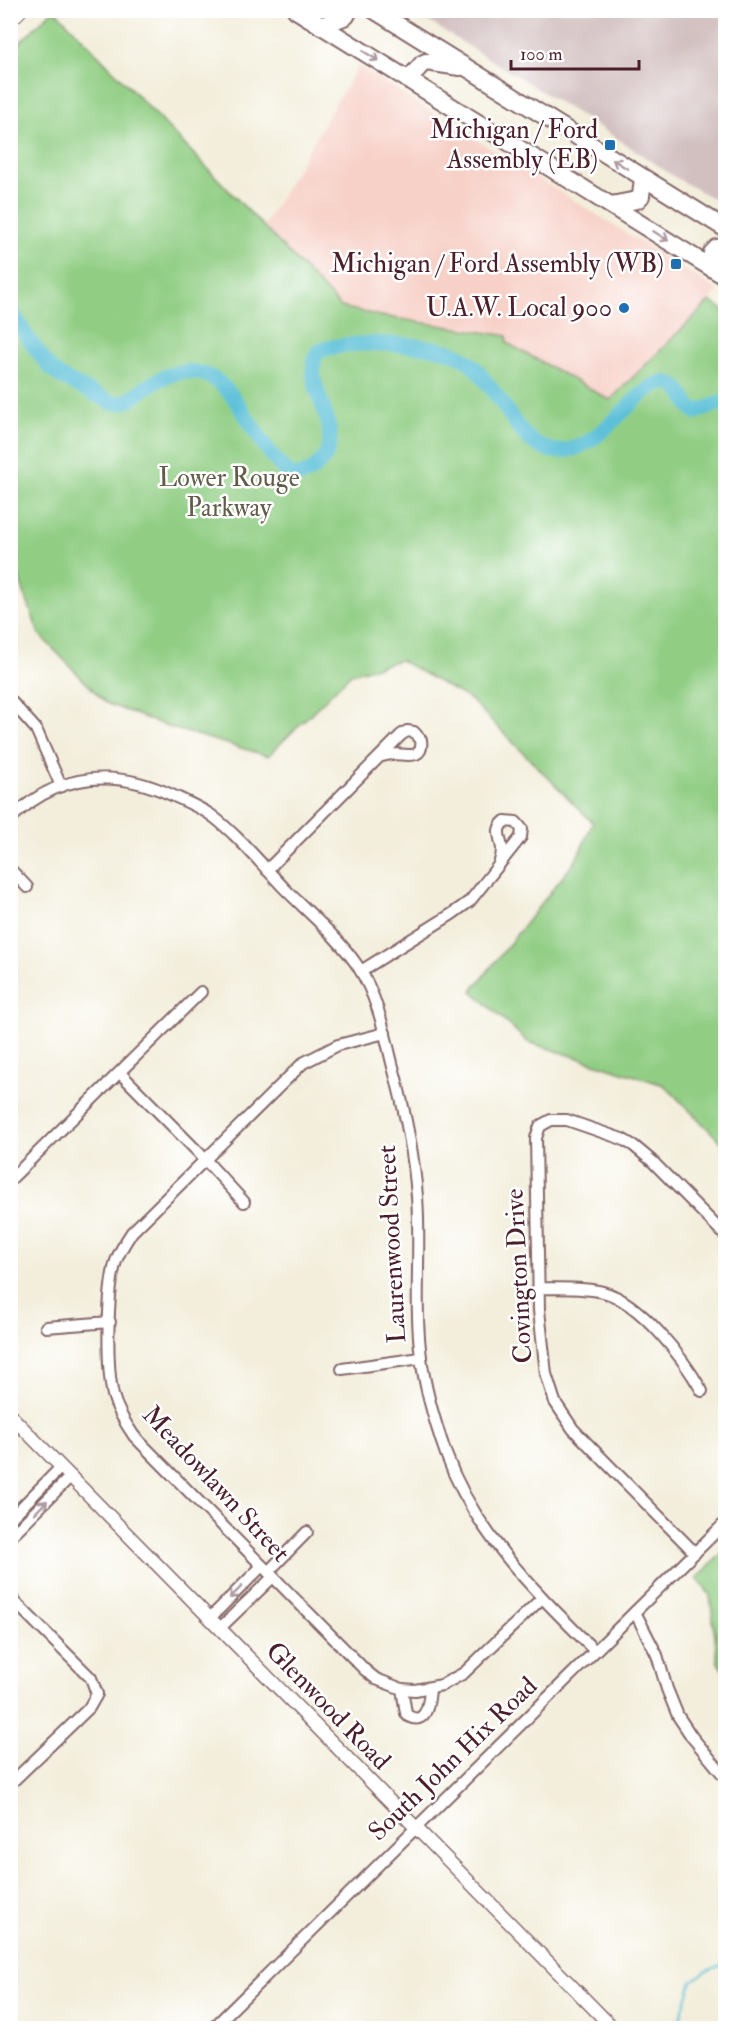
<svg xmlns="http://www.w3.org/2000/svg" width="736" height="2039" font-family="'IM FELL Double Pica',serif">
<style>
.built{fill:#f7d1c8}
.industrial{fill:#d2bfc0}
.green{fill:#91ce84;stroke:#6e7658;stroke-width:1.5}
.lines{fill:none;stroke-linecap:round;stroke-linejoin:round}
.stream{stroke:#5bc0d8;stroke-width:2}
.river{stroke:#5bc0d8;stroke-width:15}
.minor-casing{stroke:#856769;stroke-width:14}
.tertiary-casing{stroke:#856769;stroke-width:15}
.secondary-casing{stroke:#856769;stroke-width:16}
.primary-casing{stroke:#856769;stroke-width:20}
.minor{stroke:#fff;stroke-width:10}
.tertiary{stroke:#fff;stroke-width:12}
.secondary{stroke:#fff;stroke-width:14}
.primary{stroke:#fff;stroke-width:16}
.oneway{stroke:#ae9aa0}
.poi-dot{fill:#1f6fb2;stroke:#fff;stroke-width:2}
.labels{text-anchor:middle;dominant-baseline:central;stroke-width:5;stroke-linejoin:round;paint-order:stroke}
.poi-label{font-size:26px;fill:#4a1f2b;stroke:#fff;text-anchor:end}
.park-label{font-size:26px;fill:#635c4a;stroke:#fff}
.street-label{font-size:26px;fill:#4a1f2b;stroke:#fff}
</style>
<rect width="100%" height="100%" fill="#fff"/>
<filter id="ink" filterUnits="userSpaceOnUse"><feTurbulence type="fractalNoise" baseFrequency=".0167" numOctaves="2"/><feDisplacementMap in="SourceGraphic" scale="12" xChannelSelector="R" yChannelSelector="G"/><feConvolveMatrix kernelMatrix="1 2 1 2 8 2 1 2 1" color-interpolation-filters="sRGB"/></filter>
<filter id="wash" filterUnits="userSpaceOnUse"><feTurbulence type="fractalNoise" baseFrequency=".008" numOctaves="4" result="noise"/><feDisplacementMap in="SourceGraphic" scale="24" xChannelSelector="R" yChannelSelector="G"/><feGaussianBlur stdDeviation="1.35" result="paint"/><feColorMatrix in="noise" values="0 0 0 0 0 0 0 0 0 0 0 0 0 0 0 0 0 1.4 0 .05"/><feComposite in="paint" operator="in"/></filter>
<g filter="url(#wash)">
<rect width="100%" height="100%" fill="#f3eedb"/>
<path class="built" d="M 358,66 L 719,291 L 610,400 L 507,343 L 341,307 L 263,227 Z"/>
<path class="industrial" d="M 412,11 L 725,11 L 725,205 L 676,178 L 615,137 Z"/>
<g class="green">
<path d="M 52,11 L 56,11 L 341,307 L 381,316 L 507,336 L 507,343 L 610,400 L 710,301 L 725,311 L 725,1146 L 664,1085 L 528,1042 L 472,991 L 576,860 L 593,823 L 471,700 L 400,660 L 351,674 L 268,756 L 169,727 L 106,703 L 39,634 L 10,553 L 10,52 Z"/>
<path d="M 725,1550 L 725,1673 L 718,1663 L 710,1595 L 697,1578 Z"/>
</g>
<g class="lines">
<path class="stream" d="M 677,2028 L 692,1981 L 705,1972 L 726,1963"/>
<path class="river" d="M 10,308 L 27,337 L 50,368 L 61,377 L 112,403 C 128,405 136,394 148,386 C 182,364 211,366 235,400 C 250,420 272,464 293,476 C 302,476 309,473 315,468 C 356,433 297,386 318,352 C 340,339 434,343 456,354 C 465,358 472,364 478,371 C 488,385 499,398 508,412 C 514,421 520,431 528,438 C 586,489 635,375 668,383 C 684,387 684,405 696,412 L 726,401"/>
</g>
</g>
<g filter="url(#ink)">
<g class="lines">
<g class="minor-casing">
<g id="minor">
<path d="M 10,700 L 36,729 L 61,786"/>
<path d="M 10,819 C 59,772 115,768 174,796 C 187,802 199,807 211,815 C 239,836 262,865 286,890 C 311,915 340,939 359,968 C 377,997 384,1030 392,1063 C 404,1107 414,1151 417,1197 C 421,1250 414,1304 421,1357 C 425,1390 435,1423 446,1454 C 475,1534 537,1593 595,1651"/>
<path d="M 10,869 L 27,887"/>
<path d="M 267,870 L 401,735 L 407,731 L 414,732 L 421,740 C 424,761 405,754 393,754 C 388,754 383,756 379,757"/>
<path d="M 361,971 L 452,914 L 470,901 L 521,837 L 522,829 L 516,822 L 505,821 C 494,830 501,837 502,849 C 502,854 501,859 499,864"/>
<path d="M 385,1033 L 338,1045 L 303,1063 L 132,1232 C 126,1241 120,1250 116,1261 C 107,1289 106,1366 113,1395 C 117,1410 125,1423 134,1436 L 365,1670 L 376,1679 L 402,1689 L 415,1690 L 442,1685 L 464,1673 L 542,1598"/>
<path d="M 120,1073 L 198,1152 L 244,1202"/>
<path d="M 10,1180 L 201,992"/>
<path d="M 538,1288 C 559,1289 582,1287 603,1292 C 641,1302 683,1358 702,1391"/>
<path d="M 46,1327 L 110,1322"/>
<path d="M 342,1369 L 421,1358"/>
<path d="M 10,1519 L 61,1467"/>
<path d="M 10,1537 L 71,1476"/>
<path d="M 695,1553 L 573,1429 L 555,1402 L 546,1374 L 539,1310 L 536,1138 L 540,1126 L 551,1120 L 567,1120 L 622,1139 L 634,1146 L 652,1161 L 726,1236"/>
<path d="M 268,1572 L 307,1532"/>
<path d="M 10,1597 L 91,1678 L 97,1694 L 89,1708 L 10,1784"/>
<path d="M 635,1612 L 657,1655 L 667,1689 L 678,1716 L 692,1737 L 726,1778"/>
<path d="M 210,1618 L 262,1566"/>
<path d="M 220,1628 L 273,1577"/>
<path d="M 402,1689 L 406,1713 L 408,1716 C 427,1726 429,1702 430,1689"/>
<path d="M 213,2028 L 726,1522"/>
</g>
</g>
<g class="tertiary-casing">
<path id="tertiary" d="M 10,1415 L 613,2028"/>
</g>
<g class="secondary-casing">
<path id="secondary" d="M 10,20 L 20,10"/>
</g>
<g class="primary-casing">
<g id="primary">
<path d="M 296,10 L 726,277"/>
<path d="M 374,10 L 726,229"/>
<path d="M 321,26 L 346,16 L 349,10"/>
<path d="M 408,80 L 422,64 L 426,62 L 460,67"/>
<path d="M 611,205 L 637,200 L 641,196 L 643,178"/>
<path d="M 712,268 L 712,253 L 717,248 L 726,247"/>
</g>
</g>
<use href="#minor" class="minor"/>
<use href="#tertiary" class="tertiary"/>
<use href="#secondary" class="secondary"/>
<use href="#primary" class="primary"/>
</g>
<defs><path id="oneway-shaft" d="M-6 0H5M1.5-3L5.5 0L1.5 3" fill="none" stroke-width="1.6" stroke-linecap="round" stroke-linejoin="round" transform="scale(1.5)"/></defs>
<g class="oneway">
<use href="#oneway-shaft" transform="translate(371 56) rotate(32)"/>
<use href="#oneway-shaft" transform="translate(620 164) rotate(-147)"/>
<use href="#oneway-shaft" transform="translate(661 236) rotate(32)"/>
<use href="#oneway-shaft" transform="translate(41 1507) rotate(-46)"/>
<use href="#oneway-shaft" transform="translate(236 1592) rotate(135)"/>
</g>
</g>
<g class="poi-dot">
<rect x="604" y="139" width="12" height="12" rx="3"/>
<rect x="670" y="258" width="12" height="12" rx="3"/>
<circle cx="624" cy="308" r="6"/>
</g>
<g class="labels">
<g class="poi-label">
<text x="598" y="130">Michigan / Ford<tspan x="598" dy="30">Assembly (EB)</tspan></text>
<text x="664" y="264">Michigan / Ford Assembly (WB)</text>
<text x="612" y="308">U.A.W. Local 900</text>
</g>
<g class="park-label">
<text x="229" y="478">Lower Rouge<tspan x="229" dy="30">Parkway</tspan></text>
</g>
<g class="street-label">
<text transform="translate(392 1244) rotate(-93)">Laurenwood Street</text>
<text transform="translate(519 1276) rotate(-93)">Covington Drive</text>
<text transform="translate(216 1484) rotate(47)">Meadowlawn Street</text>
<text transform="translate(328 1706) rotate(46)">Glenwood Road</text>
<text transform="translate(453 1759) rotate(-44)">South John Hix Road</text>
</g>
</g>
<rect width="736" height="2039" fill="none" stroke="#fff" stroke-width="36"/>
<path d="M511 60v9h128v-9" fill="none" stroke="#4a1f2b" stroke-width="3"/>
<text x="520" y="60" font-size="18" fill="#4a1f2b" stroke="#ffffff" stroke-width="4.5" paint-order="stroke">100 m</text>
</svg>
